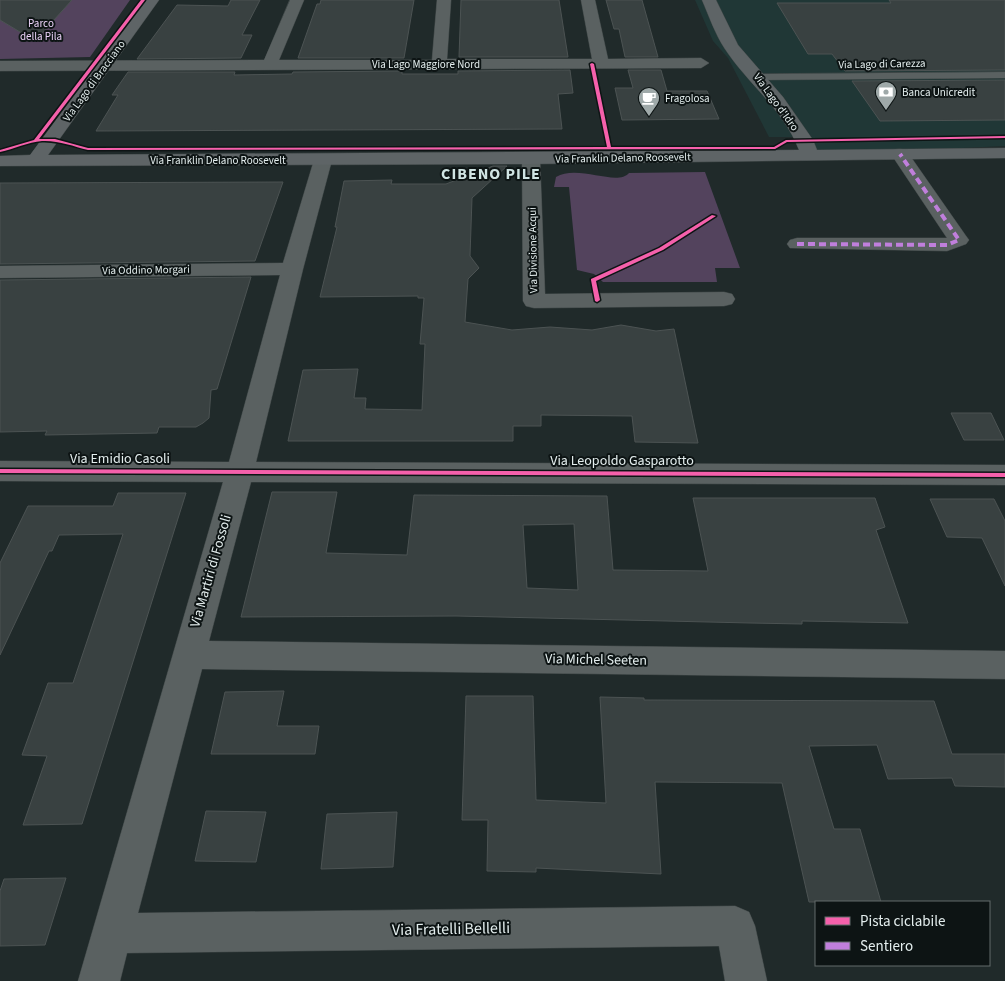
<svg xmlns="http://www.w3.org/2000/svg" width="1005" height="981" font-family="'Source Sans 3',sans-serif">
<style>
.built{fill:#203736}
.green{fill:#53435d}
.building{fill:#394141;stroke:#4c5353;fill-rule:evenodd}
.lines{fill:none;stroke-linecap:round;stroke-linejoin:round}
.lane-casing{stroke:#3e4646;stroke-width:1}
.street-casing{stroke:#3e4646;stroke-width:1}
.secondary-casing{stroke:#3e4646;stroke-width:1}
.lane{fill:#5a6161;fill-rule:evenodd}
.street{fill:#5a6161;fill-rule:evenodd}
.secondary{fill:#5e6466;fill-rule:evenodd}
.quiet{stroke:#c07fdc;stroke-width:4;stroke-dasharray:7 4;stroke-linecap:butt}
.cycleway-casing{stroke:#0d1414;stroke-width:3}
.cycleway{fill:#f560ab;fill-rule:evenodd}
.labels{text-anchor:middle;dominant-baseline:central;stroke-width:4;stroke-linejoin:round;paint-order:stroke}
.far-park-label{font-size:11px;fill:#ecd3f9;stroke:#0d1414}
.far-street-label{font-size:11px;fill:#e4eeee;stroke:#0d1414}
.far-poi-label{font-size:11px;fill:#e4eeee;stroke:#0d1414;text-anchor:start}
.street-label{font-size:14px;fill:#e4eeee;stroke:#0d1414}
.far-district-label{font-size:16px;font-weight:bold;letter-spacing:1px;fill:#d0e4e3;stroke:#0d1414}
.near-street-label{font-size:16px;fill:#e4eeee;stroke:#0d1414}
</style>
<rect width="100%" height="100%" fill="#202a2a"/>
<path class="built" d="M 695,0 L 1005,0 L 1005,146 L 810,155 L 800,137 L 769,137 L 728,58 L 713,41 Z"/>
<g class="green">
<path d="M 0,0 L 130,0 L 90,57 L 0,59 Z"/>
<path d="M 705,172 L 740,268 L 715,268 L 717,282 L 603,282 L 594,274 L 577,270 L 569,187 L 554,187 L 556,177 C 578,164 617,187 629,173 Z"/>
</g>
<g class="building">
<path d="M 0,0 L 72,0 L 35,41 L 0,20 Z"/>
<path d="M 231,0 L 260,0 L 242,35 L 252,35 L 241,58 L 137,59 L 177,5 L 228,6 Z"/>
<path d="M 321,0 L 414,0 L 404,58 L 298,58 L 317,4 L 320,4 Z"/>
<path d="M 461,0 L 559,0 L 568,57 L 459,57 Z"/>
<path d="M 606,0 L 642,0 L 658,57 L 625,57 L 619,29 L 614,29 Z"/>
<path d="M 889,0 L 1005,0 L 1005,70 L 845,71 L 832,54 L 808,54 L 777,3 L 891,3 Z"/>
<path d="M 570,70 L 573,93 L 558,94 L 562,129 L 96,131 L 118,95 L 112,95 L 128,72 L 235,72 L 234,75 L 292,74 L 293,72 L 402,71 L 402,74 L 458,74 L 458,71 Z"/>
<path d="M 628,70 L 661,70 L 667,91 L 707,91 L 719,119 L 622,120 L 615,88 L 633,88 Z"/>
<path d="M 1005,80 L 1005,120 L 880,121 L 852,81 Z"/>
<path d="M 493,166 L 507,166 L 472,198 L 470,256 L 479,268 L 468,279 L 465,322 L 512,330 L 550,327 L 592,330 L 621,325 L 656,331 L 674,329 L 698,443 L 635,442 L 632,416 L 541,415 L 541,426 L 513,426 L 513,441 L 288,441 L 303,370 L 358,369 L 354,398 L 366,398 L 365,409 L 422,410 L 425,344 L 420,344 L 424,298 L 418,298 L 418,296 L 320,297 L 337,227 L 335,227 L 344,181 L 392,180 L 391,184 L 446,184 Z"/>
<path d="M 283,182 L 255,261 L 0,264 L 0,183 Z"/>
<path d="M 251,277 L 217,389 L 211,390 L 209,418 L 203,423 L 196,427 L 159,427 L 157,433 L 45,435 L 47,431 L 0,432 L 0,280 Z"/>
<path d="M 951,413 L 991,413 L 1004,440 L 964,440 Z"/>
<path d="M 272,492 L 337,492 L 326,553 L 407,555 L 414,495 L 607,496 L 613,570 L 708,571 L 693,498 L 875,498 L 885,527 L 876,530 L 908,623 L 802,621 L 802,624 L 750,623 L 456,616 L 241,617 ZM 574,524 L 578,590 L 527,588 L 523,525 Z"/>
<path d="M 118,493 L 186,493 L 82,824 L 23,825 L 47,756 L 22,755 L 48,683 L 73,683 L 123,534 L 59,535 L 52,551 L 49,551 L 0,655 L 0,563 L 28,506 L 113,506 Z"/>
<path d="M 930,499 L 994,499 L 1005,521 L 1005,586 L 982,538 L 947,537 Z"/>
<path d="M 284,691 L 277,726 L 319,726 L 315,754 L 211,754 L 225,692 Z"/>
<path d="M 466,696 L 533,696 L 536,800 L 606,803 L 600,697 L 644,698 L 644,700 L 934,701 L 952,754 L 1005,754 L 1005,787 L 955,786 L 952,778 L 888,779 L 877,745 L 809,746 L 834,829 L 860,829 L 881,902 L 809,902 L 782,783 L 655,782 L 661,874 L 536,868 L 536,872 L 487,871 L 488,820 L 462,820 Z"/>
<path d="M 206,811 L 266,812 L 256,862 L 195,861 Z"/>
<path d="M 397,812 L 393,867 L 321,869 L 327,814 Z"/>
<path d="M 66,878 L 45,945 L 0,946 L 0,891 L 4,879 Z"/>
</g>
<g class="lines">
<g class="lane-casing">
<path id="lane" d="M 1005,72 L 1005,78 L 760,80 L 755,77 L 760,74 Z"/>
</g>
<g class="street-casing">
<g id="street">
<path d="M 290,0 L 304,0 L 279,60 L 432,60 L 437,0 L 451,0 L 447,59 L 592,59 L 581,0 L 595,0 L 608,59 L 701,58 L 709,63 L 701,68 L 0,71 L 0,61 L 264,60 Z"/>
<path d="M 900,149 L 906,150 L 966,236 L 969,240 L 966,244 L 947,251 L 790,248 L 787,244 L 790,240 L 797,238 L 947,238 L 891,154 L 894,150 Z"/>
<path d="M 531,154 L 537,155 L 540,159 L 545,294 L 724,292 L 732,294 L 735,299 L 732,304 L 724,306 L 534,308 L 526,306 L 523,301 L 522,159 L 525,155 Z"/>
<path d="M 323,155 L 329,156 L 332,160 L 303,269 L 256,462 L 1005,465 L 1005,485 L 251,482 L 209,641 L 1005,651 L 1005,679 L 202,669 L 138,913 L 735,906 L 749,912 L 755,926 L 767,981 L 725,981 L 719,946 L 127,953 L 120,981 L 78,981 L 223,482 L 0,481 L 0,461 L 229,462 L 280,275 L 0,278 L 0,266 L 283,263 L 314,160 L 317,156 Z"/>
</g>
</g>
<g class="secondary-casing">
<path id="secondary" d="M 145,0 L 159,0 L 48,155 L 799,150 C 784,110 748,84 725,49 C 715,34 709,16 702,0 L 716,0 L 738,45 L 783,97 L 813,140 L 817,150 L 1005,148 L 1005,158 L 531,164 L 0,166 L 0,156 L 30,155 Z"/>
</g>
<use href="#lane" class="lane"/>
<use href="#street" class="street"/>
<use href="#secondary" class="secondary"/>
<path class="quiet" d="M 797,244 L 947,245 L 959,240 L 900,154"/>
<g class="cycleway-casing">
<g id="cycleway">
<path d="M 141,0 L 145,0 L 39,139 L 55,139 L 88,148 L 607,147 L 590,64 L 592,63 L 594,64 L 611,147 L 774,147 L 786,140 L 1005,136 L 1005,138 L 787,142 L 775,149 L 88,150 C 73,146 57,140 42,141 C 28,142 14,149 0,152 L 0,150 L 34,140 Z"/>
<path d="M 712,215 L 716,216 L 663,250 L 596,281 L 600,300 L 597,302 L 595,301 L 591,280 L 591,279 L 659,248 Z"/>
<path d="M 0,469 L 1005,473 L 1005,477 L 0,473 Z"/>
</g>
</g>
<use href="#cycleway" class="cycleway"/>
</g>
<defs>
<g id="bank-pin" transform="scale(1.125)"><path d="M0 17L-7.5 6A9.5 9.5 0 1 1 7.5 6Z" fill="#9fa9a9" stroke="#0d1414"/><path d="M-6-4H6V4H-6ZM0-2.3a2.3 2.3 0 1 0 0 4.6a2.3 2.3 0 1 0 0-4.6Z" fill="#fff"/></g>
<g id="cafe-pin" transform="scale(1.125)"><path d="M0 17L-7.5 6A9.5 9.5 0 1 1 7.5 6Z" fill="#9fa9a9" stroke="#0d1414"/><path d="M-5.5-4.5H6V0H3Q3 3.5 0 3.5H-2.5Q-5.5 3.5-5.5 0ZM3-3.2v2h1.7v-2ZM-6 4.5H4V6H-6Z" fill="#fff"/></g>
</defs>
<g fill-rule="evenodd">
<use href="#bank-pin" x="886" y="92"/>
<use href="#cafe-pin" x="649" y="98"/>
</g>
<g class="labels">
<g class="far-park-label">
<text x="41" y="23">Parco<tspan x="41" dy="13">della Pila</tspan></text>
</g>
<g class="far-street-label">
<text x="426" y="64">Via Lago Maggiore Nord</text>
<text transform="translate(882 64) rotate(-1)">Via Lago di Carezza</text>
<text transform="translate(94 81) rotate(-54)">Via Lago di Bracciano</text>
<text transform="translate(776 102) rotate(54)">Via Lago d'Idro</text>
<text transform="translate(623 158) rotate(-1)">Via Franklin Delano Roosevelt</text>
<text x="218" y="160">Via Franklin Delano Roosevelt</text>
<text transform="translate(533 250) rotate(-91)">Via Divisione Acqui</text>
<text transform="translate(146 270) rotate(-1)">Via Oddino Morgari</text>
</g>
<g class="far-poi-label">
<text x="902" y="92">Banca Unicredit</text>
<text x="665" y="98">Fragolosa</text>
</g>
<g class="street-label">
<text x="120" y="459">Via Emidio Casoli</text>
<text x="622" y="461">Via Leopoldo Gasparotto</text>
<text transform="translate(211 571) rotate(-74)">Via Martiri di Fossoli</text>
<text transform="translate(596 660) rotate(1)">Via Michel Seeten</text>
</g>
<g class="far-district-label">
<text x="491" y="174">CIBENO PILE</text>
</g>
<g class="near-street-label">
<text transform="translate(451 929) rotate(-1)">Via Fratelli Bellelli</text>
</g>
</g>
<rect x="815" y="901" width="175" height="65" fill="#0d1414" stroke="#636b6b"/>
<rect x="825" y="917" width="25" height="8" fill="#f560ab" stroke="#636b6b"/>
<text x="860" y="926" font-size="15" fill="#e4eeee">Pista ciclabile</text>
<rect x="825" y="942" width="25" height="8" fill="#c07fdc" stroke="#636b6b"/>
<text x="860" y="951" font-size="15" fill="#e4eeee">Sentiero</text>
</svg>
